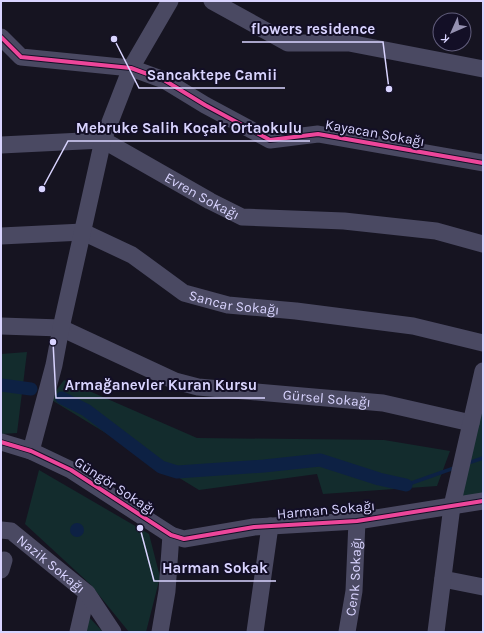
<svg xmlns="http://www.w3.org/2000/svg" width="484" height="633" font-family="Karla,sans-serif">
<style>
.green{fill:#132c2d}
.water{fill:#0d2144}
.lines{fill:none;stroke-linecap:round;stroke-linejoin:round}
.stream{stroke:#0d2144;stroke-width:3.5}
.canal{stroke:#0d2144;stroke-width:13}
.minor{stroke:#4a4962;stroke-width:17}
.cycleway-casing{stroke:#130f26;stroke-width:6}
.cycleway{stroke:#ed469a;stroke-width:4}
.labels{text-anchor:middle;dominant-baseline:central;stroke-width:4;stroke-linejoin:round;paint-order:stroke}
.street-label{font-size:14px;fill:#d9d4ff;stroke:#130f26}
.leader{fill:none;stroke:#d9d4ff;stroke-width:1.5}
.callout-dot{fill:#d9d4ff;stroke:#130f26;stroke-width:1.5}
.callout-label{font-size:15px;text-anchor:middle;font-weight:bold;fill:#d9d4ff;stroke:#130f26;stroke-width:4;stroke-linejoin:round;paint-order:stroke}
</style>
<rect width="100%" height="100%" fill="#161421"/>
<g class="green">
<path d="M 27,352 L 17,433 L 1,434 L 1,354 Z"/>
<path d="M 64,380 L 197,438 L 384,440 L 450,451 L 437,486 L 323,494 L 317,474 L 199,490 L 50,399 Z"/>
<path d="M 483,404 L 483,494 L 461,498 Z"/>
<path d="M 39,470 L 149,534 L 160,577 L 146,632 L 129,632 L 90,584 L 25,524 Z"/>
<path d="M 86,614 L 103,632 L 82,632 Z"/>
</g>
<circle class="water" cx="77" cy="530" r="7"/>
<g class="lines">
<g class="stream">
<path d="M 468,463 L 483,458"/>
<path d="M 406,485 L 454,468"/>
</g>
<g class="canal">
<path d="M 1,385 L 31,389"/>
<path d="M 62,398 L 86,410 L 161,467 L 177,472 L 264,466 L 320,460 L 379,479 L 406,485"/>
</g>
<g class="minor">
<path d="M 212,1 L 288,43 L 349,43 L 483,69"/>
<path d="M 1,37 L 21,57 L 131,68 L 164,80 L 205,105 L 270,140 L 318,134 L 483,163"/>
<path id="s1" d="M 1,145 L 103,140 L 210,201 L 242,217 L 344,221 L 436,231 L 483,244"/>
<path id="s2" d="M 1,236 L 83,232 L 132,255 L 184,293 L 228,305 L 296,311 L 413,326 L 483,343"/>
<path id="s3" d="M 1,326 L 61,328 L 175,381 L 198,387 L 383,403 L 471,423"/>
<path d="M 1,442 L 31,451 L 71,470 L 171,535 L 184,539 L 254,527 L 357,521 L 483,501"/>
<path d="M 31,451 L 54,365 L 61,328 L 103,140 L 131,68 L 170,1"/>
<path id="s4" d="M 1,530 L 11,531 L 87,593 L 78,632"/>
<path d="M 1,570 L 4,560"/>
<path d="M 443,579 L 483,587"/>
<path d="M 87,593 L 113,632"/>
<path d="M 160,632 L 167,591 L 171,535"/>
<path d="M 255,632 L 270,526"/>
<path id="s5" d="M 347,632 L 354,591 L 357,521"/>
<path d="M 436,632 L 452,506 L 483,371"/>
</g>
<g class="cycleway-casing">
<g id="cycleway">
<path d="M 1,37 L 21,57 L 131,68 L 164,80 L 205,105 L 270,140 L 318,134 L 483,163"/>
<path d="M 1,442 L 31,451 L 71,470 L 171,535 L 184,539 L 254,527 L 357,521 L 483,501"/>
</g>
</g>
<use href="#cycleway" class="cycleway"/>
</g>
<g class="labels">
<g class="street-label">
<text transform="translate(375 133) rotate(10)">Kayacan Sokağı</text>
<text stroke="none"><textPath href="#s1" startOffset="216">Evren Sokağı</textPath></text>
<text stroke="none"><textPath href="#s2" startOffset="252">Sancar Sokağı</textPath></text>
<text stroke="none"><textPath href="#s3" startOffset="339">Gürsel Sokağı</textPath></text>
<text transform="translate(115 486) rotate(33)">Güngör Sokağı</text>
<text transform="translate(326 510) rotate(-5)">Harman Sokağı</text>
<text stroke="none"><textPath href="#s4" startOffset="62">Nazik Sokağı</textPath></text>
<text stroke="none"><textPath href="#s5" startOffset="56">Cenk Sokağı</textPath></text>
</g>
</g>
<path class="leader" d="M389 89L383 42H242M114 39L139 88H285M42 189L68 141H310M53 342L56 398H265M140 528L154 581H276"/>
<g class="callout-dot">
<circle cx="389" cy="89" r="4"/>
<circle cx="114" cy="39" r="4"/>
<circle cx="42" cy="189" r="4"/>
<circle cx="53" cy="342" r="4"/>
<circle cx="140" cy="528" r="4"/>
</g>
<g class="callout-label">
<text x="313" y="34">flowers residence</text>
<text x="212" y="80">Sancaktepe Camii</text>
<text x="189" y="133">Mebruke Salih Koçak Ortaokulu</text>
<text x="161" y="390">Armağanevler Kuran Kursu</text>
<text x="215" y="573">Harman Sokak</text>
</g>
<rect width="484" height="633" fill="none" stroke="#d9d4ff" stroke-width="4"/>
<g transform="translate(452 32) rotate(225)"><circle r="19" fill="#130f26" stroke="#625e7d"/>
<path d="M0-3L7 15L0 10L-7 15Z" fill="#9591b1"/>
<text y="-6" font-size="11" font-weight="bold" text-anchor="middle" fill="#d9d4ff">K</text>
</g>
</svg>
